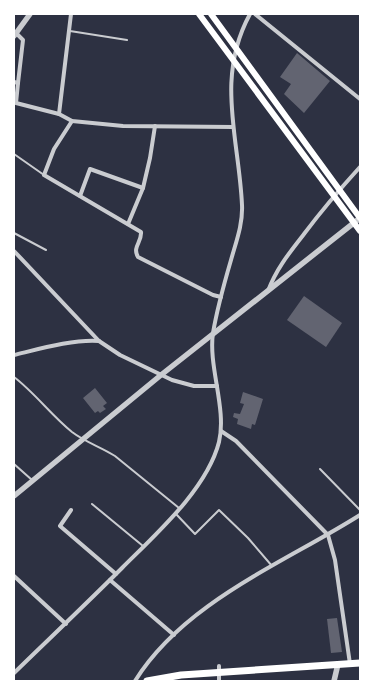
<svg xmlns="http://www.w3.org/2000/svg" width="374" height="695" font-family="'Alegreya Sans',sans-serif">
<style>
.building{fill:#626471}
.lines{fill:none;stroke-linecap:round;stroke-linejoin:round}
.service{stroke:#caccd0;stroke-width:2}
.minor{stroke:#caccd0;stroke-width:4}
.tertiary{stroke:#caccd0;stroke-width:5.5}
.secondary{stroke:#fff;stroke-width:6}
.trunk{stroke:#fff;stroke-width:7}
</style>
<rect width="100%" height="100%" fill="#2d3142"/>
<g class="building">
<path d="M 297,53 L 330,81 L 304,113 L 284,94 L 291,84 L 280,77 Z"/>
<path d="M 304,296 L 342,323 L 326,347 L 287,320 Z"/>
<path d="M 95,388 L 107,403 L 103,406 L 106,409 L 100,413 L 98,411 L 95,413 L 83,398 Z"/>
<path d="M 243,392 L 263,399 L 255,425 L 252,424 L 251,429 L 237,424 L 238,419 L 233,417 L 234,413 L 240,414 L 244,404 L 240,403 Z"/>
<path d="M 337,618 L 342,652 L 331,653 L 327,619 Z"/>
</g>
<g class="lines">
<g class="service">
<path d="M 70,31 L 127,40"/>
<path d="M 14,154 L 44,175"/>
<path d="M 14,233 L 46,250"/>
<path d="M 14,377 C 35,393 51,415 72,432 C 85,442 101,447 115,456 L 179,508"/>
<path d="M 14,464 L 32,480"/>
<path d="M 320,469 L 360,510"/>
<path d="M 92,504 L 143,546"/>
<path d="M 176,514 L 195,534 L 219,510 L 248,538 L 272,566"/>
</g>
<g class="minor">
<path d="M 71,14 L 59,114 L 72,121 L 123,126 L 233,127"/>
<path d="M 255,14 L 360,99"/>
<path d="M 16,33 L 23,40 L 18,83"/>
<path d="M 14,82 L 18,83 L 16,103 L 59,114"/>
<path d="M 72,121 L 54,149 L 44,175 L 141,232 C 142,242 132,247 138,257 L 213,295 L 221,297"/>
<path d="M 80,196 L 90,169 L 143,188"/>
<path d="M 128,224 L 143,188 L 150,158 L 155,126"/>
<path d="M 14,251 L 99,341 L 120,355 L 172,380 L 194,386 L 217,386"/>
<path d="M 268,291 C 276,269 290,252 304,234 C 322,210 340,189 360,167"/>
<path d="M 14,355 C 39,349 74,339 99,341"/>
<path d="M 221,431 L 236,441 L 328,535 L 335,560 L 350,664"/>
<path d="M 71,510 L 60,526 L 116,574"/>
<path d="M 14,576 L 66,624"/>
<path d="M 110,580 L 174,635"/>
<path d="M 14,673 C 50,638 86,604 122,568 C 156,534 207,489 219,442 C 227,409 208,366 213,333 C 217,309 224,284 231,260 C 236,242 243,224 242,205 C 239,138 215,78 250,14"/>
<path d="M 135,681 C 184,602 284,563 360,515"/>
<path d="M 219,681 L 219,666"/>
</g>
<g class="tertiary">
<path d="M 14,36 L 30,14"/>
<path d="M 14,496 L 161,375 L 360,218"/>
<path d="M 334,681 L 338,664"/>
</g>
<g class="secondary">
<path d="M 199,14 L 360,231"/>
<path d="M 211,14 L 360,218"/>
</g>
<path class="trunk" d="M 147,681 L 181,675 L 360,663"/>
</g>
<rect width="374" height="695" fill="none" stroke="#ffffff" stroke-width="30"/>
</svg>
